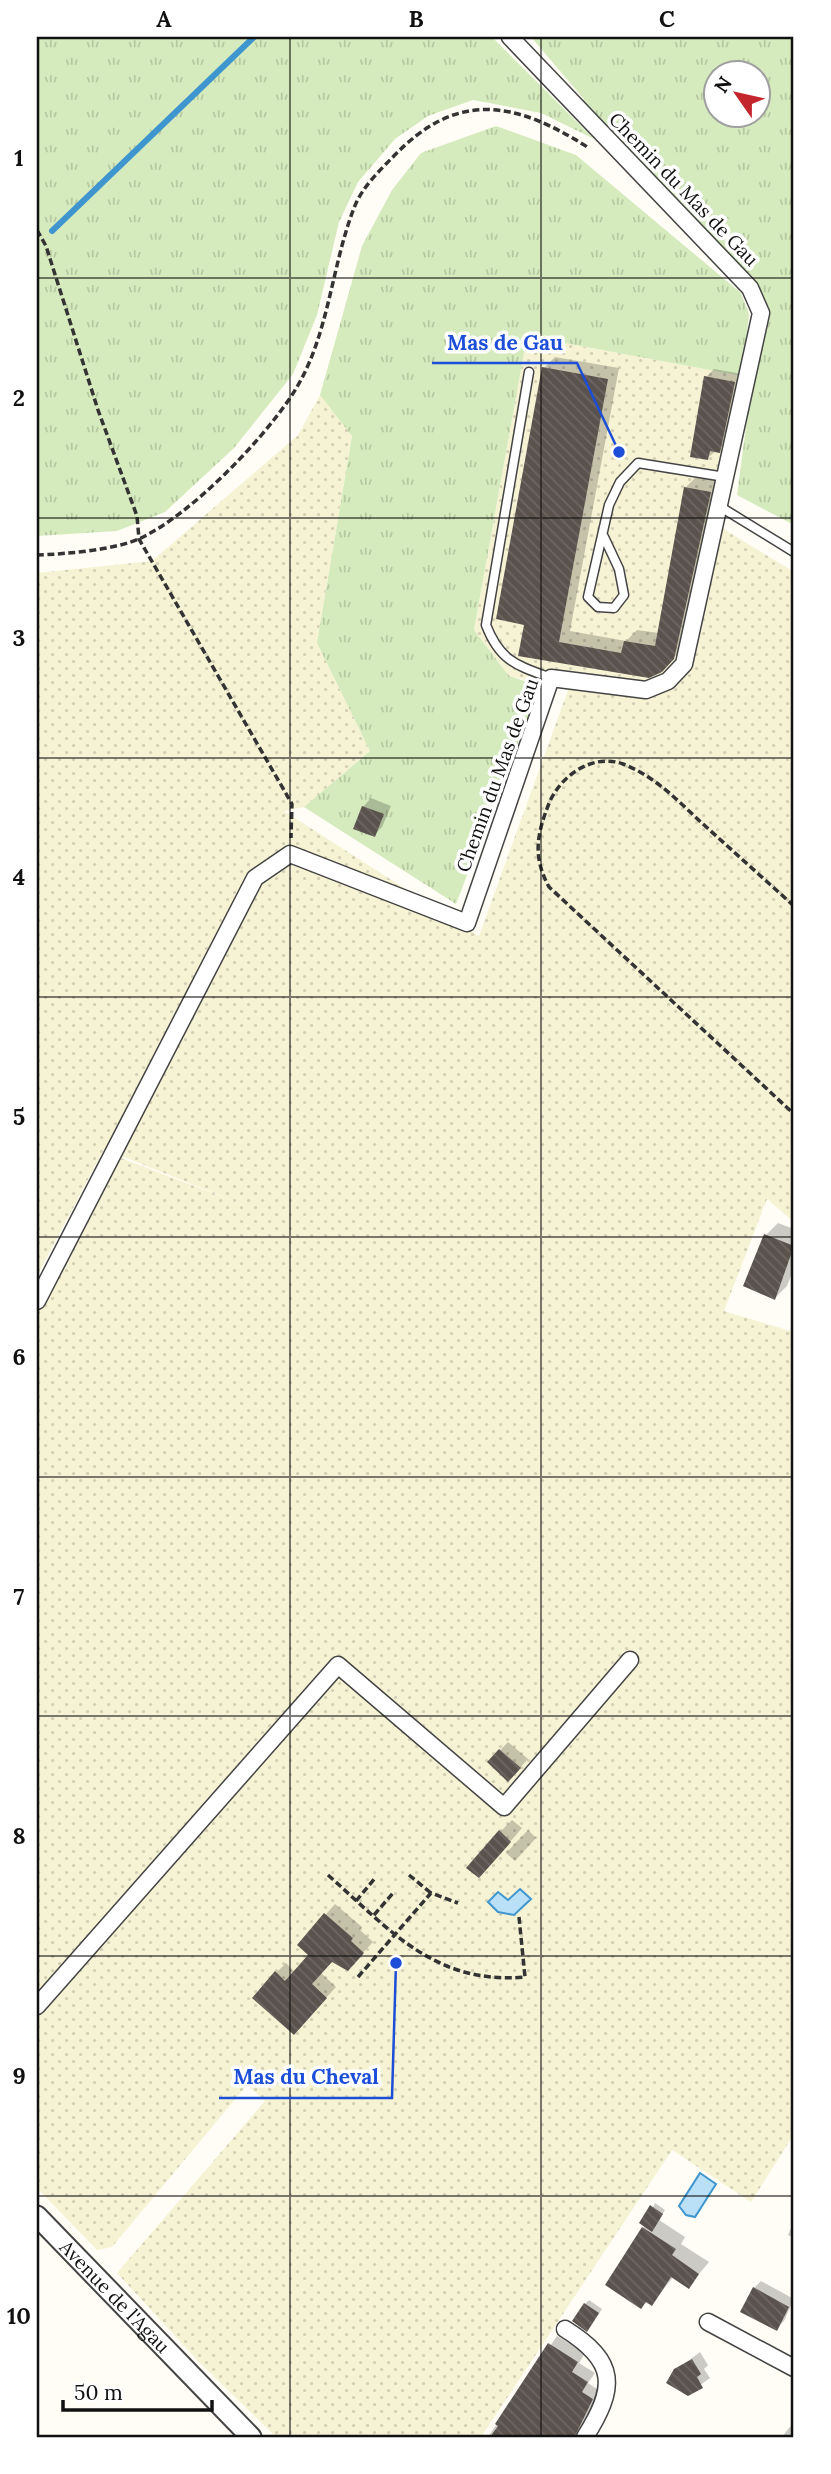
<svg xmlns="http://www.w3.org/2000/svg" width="831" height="2474" font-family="Lora,serif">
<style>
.farmland{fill:url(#farmland-dots)}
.grass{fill:url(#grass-tufts);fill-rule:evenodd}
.water{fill:#b9e0f7;stroke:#3f96cf;stroke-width:2}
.shadow{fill:#0003}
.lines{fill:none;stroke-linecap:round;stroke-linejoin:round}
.stream{stroke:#3f96cf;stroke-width:6}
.building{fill:url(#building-back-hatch)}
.service-casing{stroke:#444;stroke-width:11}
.minor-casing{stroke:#444;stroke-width:19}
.tertiary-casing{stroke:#444;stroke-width:23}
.path{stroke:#333;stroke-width:3.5;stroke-dasharray:7 3.5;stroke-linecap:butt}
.service{stroke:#fff;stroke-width:8}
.minor{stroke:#fff;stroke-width:16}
.tertiary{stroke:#fff;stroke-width:19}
.grid{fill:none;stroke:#111;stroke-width:2;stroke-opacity:0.55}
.labels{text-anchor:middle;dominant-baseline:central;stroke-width:7;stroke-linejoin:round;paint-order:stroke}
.street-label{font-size:19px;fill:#111;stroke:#fff}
.leader{fill:none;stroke:#1d4ed8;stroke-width:2.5}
.callout-dot{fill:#1d4ed8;stroke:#fff;stroke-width:2.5}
.callout-label{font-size:21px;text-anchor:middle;font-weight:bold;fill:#1d4ed8;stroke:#fff;stroke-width:7;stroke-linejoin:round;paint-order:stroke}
.neatline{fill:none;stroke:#111;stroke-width:2.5}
.grid-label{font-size:23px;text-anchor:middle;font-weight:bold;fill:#111}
</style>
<defs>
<pattern id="farmland-dots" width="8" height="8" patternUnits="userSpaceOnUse" patternTransform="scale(1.75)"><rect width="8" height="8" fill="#f6f3d4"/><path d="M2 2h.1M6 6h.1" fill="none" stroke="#d2cfb5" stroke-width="1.8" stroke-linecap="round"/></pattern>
<pattern id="grass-tufts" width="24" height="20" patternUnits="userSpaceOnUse" patternTransform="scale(1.75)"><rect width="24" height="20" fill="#d5ebbd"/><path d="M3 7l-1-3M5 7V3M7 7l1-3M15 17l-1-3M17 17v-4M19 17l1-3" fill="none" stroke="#b6c8a1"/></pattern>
<pattern id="building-back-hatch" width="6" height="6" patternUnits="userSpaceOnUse" patternTransform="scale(1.75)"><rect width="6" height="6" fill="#5a524d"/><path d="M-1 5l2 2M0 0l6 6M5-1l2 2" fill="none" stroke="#6d6662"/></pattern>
</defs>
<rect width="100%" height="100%" fill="#fffdf5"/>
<path class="farmland" d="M 527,336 L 742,376 L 722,528 L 794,572 L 794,1222 L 767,1199 L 724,1311 L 794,1332 L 794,2134 L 751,2202 L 672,2150 L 481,2437 L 276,2437 L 199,2362 L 117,2273 L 265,2101 L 247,2085 L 112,2247 L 97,2250 L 37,2188 L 37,1307 L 113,1155 L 244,1205 L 104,1149 L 37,1276 L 37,573 L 152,561 L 298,435 L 320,395 L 352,435 L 317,643 L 370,751 L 304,807 L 284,811 L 479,936 L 568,690 L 509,676 L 474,630 Z"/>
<g class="grass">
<path d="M 37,37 L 492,37 L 594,139 L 541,113 L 473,100 L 428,116 L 395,139 L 358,182 L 339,222 L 317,315 L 293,374 L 234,448 L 165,512 L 117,531 L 37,536 Z"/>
<path d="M 531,37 L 794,37 L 794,525 L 737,495 L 761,313 L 750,288 L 576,106 L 584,99 ZM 716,74 L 758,74 L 758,116 L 716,116 Z"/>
<path d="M 496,126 L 576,155 L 741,293 L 749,314 L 742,376 L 527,336 L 474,630 L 509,676 L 540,686 L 456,904 L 304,807 L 370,751 L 317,643 L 352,436 L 320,395 L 362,246 L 392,190 L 421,153 Z"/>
</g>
<g class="water">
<path d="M 520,1889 L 531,1899 L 514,1915 L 498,1912 L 488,1902 L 498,1892 L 508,1900 Z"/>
<path d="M 700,2173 L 716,2184 L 695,2217 L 686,2215 L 679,2206 Z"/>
</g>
<g class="shadow">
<path d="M 555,357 L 619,368 L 570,631 L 626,641 L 637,630 L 659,633 L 685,488 L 697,476 L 722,480 L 686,645 L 661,671 L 520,655 L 527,623 L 544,368 Z"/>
<path d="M 714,369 L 742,374 L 727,443 L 707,458 L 706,377 Z"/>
<path d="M 371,798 L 391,806 L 382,827 L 374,835 L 363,807 Z"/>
<path d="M 778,1223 L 794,1229 L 794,1268 L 787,1286 L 775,1298 L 766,1235 Z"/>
<path d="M 508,1742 L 528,1759 L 516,1772 L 489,1762 Z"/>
<path d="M 512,1820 L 522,1828 L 491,1864 L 500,1832 Z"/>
<path d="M 528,1830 L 536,1838 L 515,1861 L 506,1853 Z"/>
<path d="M 335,1904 L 362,1927 L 360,1930 L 373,1942 L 358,1958 L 333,1960 L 321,1973 L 336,1987 L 304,2022 L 276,1973 L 286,1963 L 295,1972 L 311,1955 L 299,1945 Z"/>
<path d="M 655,2203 L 665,2210 L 659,2220 L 685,2237 L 681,2244 L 709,2262 L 689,2286 L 674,2276 L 652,2304 L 643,2228 Z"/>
<path d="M 794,2221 L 794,2238 L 788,2235 Z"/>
<path d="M 761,2281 L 794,2299 L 784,2321 L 776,2329 L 754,2288 Z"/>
<path d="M 589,2300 L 602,2309 L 591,2326 L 585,2304 Z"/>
<path d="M 557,2336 L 585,2353 L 579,2363 L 595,2373 L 588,2383 L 600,2391 L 575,2437 L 555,2437 L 542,2429 L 537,2437 L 488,2437 Z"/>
<path d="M 700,2352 L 708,2365 L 704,2369 L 710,2378 L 688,2394 L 676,2370 Z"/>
<path d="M 794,2423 L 794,2437 L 782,2437 L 788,2429 Z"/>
</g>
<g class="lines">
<path class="stream" d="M 52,231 L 254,37"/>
</g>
<g class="building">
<path d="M 542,367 L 608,379 L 559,642 L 621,653 L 624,641 L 655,646 L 684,487 L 711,492 L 674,659 L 662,672 L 649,678 L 518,656 L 524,625 L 496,619 Z"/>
<path d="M 704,376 L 735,382 L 720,453 L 710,451 L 708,460 L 690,457 Z"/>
<path d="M 362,806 L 384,814 L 375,837 L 353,829 Z"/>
<path d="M 764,1234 L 794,1246 L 775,1300 L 743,1286 Z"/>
<path d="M 499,1749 L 521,1768 L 508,1782 L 487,1762 Z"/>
<path d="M 499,1830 L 511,1842 L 479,1878 L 466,1868 Z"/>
<path d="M 324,1913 L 353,1938 L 351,1941 L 364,1953 L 348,1971 L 332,1962 L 312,1984 L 327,1998 L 294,2035 L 252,1998 L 275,1971 L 285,1981 L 308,1955 L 297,1945 Z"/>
<path d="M 650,2205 L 663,2214 L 652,2232 L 639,2223 Z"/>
<path d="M 642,2227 L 676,2249 L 672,2255 L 699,2274 L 689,2289 L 671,2277 L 652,2306 L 646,2302 L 641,2309 L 605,2285 Z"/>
<path d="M 753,2287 L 789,2307 L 777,2331 L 740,2312 Z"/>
<path d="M 584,2303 L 599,2313 L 587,2332 L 572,2321 Z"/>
<path d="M 548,2343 L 578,2362 L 572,2372 L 588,2382 L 582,2392 L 593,2399 L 575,2436 L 490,2437 L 498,2426 L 495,2424 Z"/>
<path d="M 692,2359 L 701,2374 L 697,2377 L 703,2388 L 688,2396 L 666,2383 L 674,2369 Z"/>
</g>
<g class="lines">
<g class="service-casing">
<g id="service">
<path d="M 529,372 L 486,625 C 500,661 516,665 551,678"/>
<path d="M 719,506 L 794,552"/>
<path d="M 604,537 L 619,569 L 624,595 L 614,608 L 598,607 L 588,597 L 609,505 L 620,482 L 638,463 L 725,477"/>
</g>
</g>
<g class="minor-casing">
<g id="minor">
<path d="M 37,1301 L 255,878 L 290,854 L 467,923 L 551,678 L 646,690 L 668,681 L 684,664 L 761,313 L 750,288 L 510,37"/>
<path d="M 37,2006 L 338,1665 L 504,1807 L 630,1660"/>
<path d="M 708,2322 L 794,2368"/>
<path d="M 565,2329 C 618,2362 616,2388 585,2437"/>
</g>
</g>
<g class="tertiary-casing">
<g id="tertiary">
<path id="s1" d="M 37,2216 L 251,2437"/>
</g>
</g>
<g class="path">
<path d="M 37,230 L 46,246 L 98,410 L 137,516 L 139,539 L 292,804 L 291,838"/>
<path d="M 37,555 C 66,554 115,550 141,538 C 191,514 259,444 290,398 C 329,341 330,270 354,208 C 361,189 378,172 392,158 C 457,89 515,101 589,148"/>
<path d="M 794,906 C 764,879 734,852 703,824 C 679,802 655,776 623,764 C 593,753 562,775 550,801 C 537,833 532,856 549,887 L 794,1114"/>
<path d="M 328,1875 C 390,1930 435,1985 525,1977 L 519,1917"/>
<path d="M 409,1875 L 431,1893"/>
<path d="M 356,1901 L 376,1877"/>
<path d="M 374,1915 L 393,1893"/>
<path d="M 358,1977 L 431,1893 L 458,1903"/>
</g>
<use href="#service" class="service"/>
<use href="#minor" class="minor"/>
<use href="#tertiary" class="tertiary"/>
</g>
<path class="grid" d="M 290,37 L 290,2437M 541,37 L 541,2437M 37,278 L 794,278M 37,518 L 794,518M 37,758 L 794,758M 37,997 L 794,997M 37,1237 L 794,1237M 37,1477 L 794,1477M 37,1716 L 794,1716M 37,1956 L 794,1956M 37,2196 L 794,2196"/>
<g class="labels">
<g class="street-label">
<text transform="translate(684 189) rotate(46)">Chemin du Mas de Gau</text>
<text transform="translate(497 775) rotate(-70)">Chemin du Mas de Gau</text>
<text stroke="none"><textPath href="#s1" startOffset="112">Avenue de l'Agau</textPath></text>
</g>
</g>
<path class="leader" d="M619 452L577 363H432M396 1963L392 2098H219"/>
<g class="callout-dot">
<circle cx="619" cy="452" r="7"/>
<circle cx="396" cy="1963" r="7"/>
</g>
<g class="callout-label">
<text x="505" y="350">Mas de Gau</text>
<text x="306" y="2084">Mas du Cheval</text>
</g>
<rect width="831" height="2474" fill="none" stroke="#ffffff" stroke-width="77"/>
<g transform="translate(737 94) rotate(304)"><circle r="33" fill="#ffffff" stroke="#a0a0a0" stroke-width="2"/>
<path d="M0-5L12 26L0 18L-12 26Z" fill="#c4262e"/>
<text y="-10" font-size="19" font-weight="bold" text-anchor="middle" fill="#111111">N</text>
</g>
<path d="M63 2400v10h149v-10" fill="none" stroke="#111111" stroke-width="3.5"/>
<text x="74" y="2400" font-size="21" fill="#111111" stroke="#ffffff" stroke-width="5" paint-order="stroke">50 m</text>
<rect x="38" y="38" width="754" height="2398" class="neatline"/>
<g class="grid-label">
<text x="164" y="27">A</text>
<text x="416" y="27">B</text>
<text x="667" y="27">C</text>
<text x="19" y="166">1</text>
<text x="19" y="406">2</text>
<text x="19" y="646">3</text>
<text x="19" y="885">4</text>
<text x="19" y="1125">5</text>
<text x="19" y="1365">6</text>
<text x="19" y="1605">7</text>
<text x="19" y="1844">8</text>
<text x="19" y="2084">9</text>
<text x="19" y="2324">10</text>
</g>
</svg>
